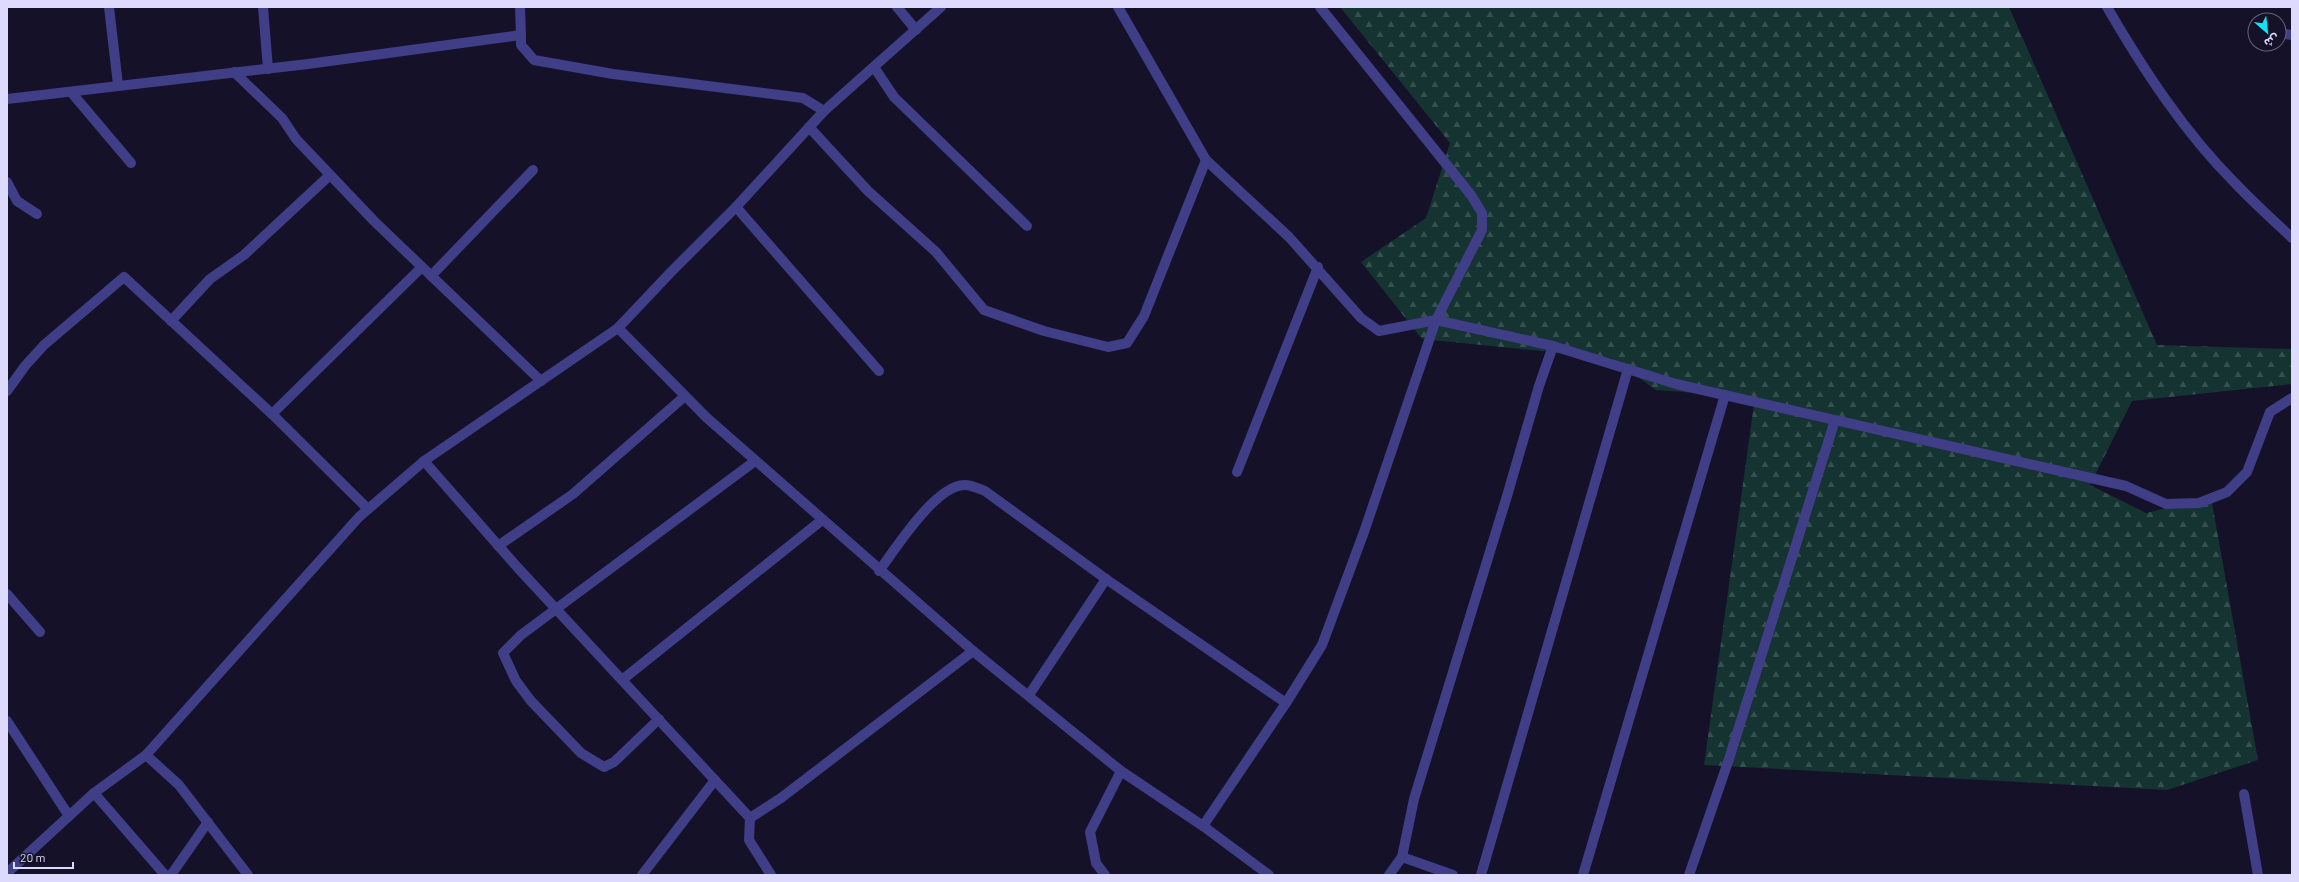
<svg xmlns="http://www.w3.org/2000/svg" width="2299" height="882" font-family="Barlow,'Noto Sans Arabic',sans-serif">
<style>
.forest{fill:url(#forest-firs)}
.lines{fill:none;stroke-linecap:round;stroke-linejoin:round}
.minor{stroke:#3f3e87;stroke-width:10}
.tertiary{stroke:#3f3e87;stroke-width:10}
</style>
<defs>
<pattern id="forest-firs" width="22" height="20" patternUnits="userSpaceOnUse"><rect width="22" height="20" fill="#143331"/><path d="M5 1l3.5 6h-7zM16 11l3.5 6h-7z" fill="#365050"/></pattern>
</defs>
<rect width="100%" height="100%" fill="#151129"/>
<path class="forest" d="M 1340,7 L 2009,7 L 2157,345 L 2292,349 L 2292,384 L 2132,401 L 2090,485 L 2146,513 L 2211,497 L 2258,760 L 2167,790 L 1704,765 L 1755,397 L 1656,390 L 1611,358 L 1422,339 L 1361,262 L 1426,218 L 1450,143 Z"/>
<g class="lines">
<g class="minor">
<path d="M 109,7 L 118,85"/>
<path d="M 263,7 L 268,69"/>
<path d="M 897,7 L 916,30"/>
<path d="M 1118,7 L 1206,160 L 1289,237 L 1361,318 L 1379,331 L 1436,320 L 1553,346 L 1539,386 L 1507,496 L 1414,799 L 1402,857 L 1389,875"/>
<path d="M 2107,7 C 2143,69 2184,132 2235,183 C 2253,202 2273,220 2292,238"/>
<path d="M 2279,33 L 2292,35"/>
<path d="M 874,67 L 894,97 L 1027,226"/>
<path d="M 234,72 L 282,118 L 296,139 L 374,221 L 541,381"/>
<path d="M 71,92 L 131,163"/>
<path d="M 7,99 L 308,64 L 521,35 L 521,45 L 534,60 L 613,74 L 803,98 L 824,111"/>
<path d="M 809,127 L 868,191 L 936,252 L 984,310 L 1044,331 L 1108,347 L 1127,343 L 1144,316 L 1206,160"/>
<path d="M 7,182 L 17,201 L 37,214"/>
<path d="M 736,207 L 879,371"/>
<path d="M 431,276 L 533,170"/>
<path d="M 171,321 L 210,279 L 244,255 L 330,175"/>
<path d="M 618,328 L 707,418 L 973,651 L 1121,771 L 1203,826 L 1269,875"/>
<path d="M 1553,346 L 1676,384 L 2126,486 L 2166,504 L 2199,503 L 2227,492 L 2247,472 L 2270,412 L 2292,398"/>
<path d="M 7,391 L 25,366 L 44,345 L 124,277 L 272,414 L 368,509"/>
<path d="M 272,414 L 422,267"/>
<path d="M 424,461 L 518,568 L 750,818 L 749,840 L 771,875"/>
<path d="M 1237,472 L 1318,267"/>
<path d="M 498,546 L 573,494 L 685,396"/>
<path d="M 879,571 C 896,548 935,486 964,485 C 970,484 979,489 985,491 L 1106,579 L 1286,703"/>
<path d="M 7,594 L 40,632"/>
<path d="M 622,680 L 822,520"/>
<path d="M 1029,695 L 1106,579"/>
<path d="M 659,719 L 614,762 L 604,767 L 581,753 L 531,701 L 516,681 L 503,653 L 521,635 L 755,461"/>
<path d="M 7,721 L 69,816"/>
<path d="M 146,755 L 179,785 L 248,875"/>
<path d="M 94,793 L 165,875"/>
<path d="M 2244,794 L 2258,875"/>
<path d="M 750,818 L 781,798 L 973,651"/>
<path d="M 1203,826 L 1286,703 L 1322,645 L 1364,532 L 1436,320 L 1482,230 L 1482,213 L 1471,195 L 1320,7"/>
<path d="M 1402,857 L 1453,875"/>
<path d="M 7,873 L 94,793 L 146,755 L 359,517 L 424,461 L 618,328 L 671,272 L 736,207 L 824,111 L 941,7"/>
<path d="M 171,875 L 208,822"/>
<path d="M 642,875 L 715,780"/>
<path d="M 1105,875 L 1096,863 L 1090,832 L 1121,771"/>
<path d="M 1481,875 L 1628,369"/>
<path d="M 1583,875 L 1725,395"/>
<path d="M 1689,875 L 1729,759 L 1835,420"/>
</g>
<path class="tertiary" d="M 520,7 L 521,35"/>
</g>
<rect width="2299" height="882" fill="none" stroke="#dedafe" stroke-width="16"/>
<g transform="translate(2267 32) rotate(152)"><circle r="19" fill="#151129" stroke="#65617e"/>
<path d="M0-3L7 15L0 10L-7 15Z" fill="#0ce5f8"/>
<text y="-6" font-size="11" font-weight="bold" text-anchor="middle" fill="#dedafe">ش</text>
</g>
<path d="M14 862v6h59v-6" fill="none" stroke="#dedafe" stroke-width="2"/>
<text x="20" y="862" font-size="12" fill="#dedafe" stroke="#151129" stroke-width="3" paint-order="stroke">20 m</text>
</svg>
